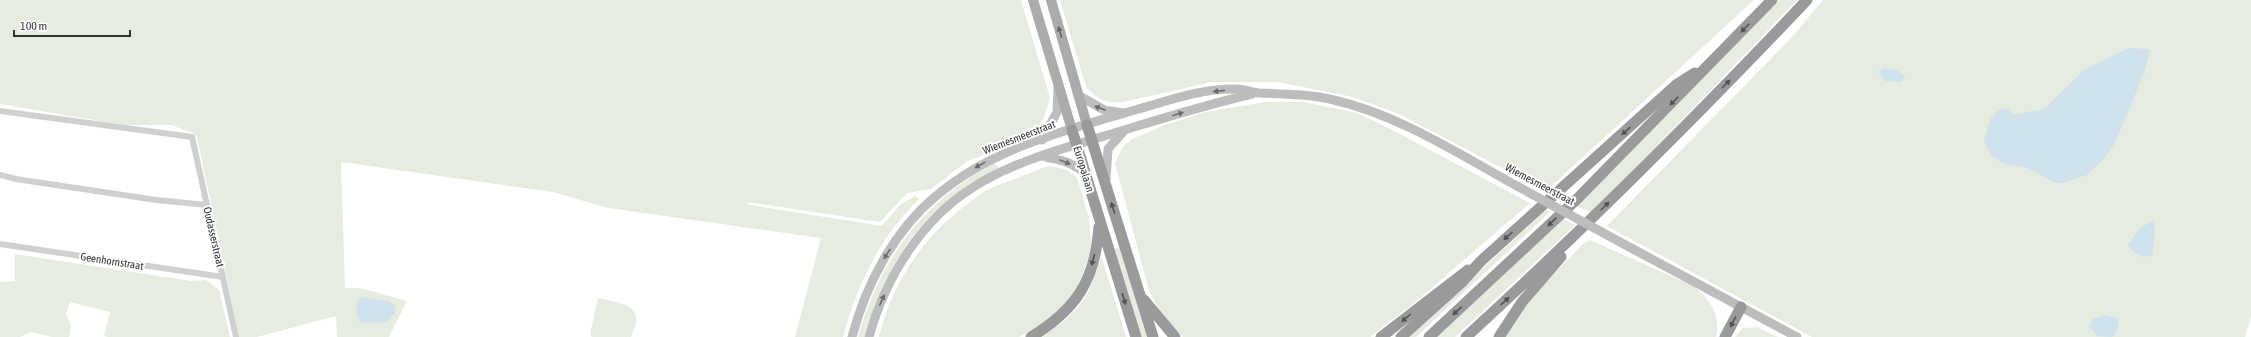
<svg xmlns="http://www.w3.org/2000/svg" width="2251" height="337" font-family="'Asap Condensed',sans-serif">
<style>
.green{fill:#e6ecdf}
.water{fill:#cfe2ee}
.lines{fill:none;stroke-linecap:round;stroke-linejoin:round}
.street{stroke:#d0d0d0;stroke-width:6}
.secondary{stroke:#bdbdbd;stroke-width:9}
.primary{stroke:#ababab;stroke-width:10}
.highway{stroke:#9a9a9a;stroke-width:11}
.secondary-bridge{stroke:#bdbdbd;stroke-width:9}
.oneway{fill:#525252}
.oneway2{fill:#636363}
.oneway3{fill:#6a6a6a}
.labels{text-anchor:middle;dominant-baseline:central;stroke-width:4;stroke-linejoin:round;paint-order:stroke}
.street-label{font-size:11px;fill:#333;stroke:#fff}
</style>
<rect width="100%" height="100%" fill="#fff"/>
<g class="green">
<path d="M 0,0 L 1021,0 L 1050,98 L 1044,118 L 1032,134 L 966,162 L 931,189 L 907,193 L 880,222 L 747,202 L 749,205 L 882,226 L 900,205 L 915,196 L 919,199 C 880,237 857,285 843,337 L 795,337 L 821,238 L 608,208 L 553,192 L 341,162 L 345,288 L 360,288 L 407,301 L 389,337 L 337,337 L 336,316 L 257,337 L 239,337 L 197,137 L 193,133 L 171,125 L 124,125 L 0,104 Z"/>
<path d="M 1060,0 L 1754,0 L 1546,191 L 1399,114 L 1353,97 L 1278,82 L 1212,82 L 1123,102 C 1106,104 1097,99 1086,87 Z"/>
<path d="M 1780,0 L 1797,0 L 1592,213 L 1576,206 Z"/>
<path d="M 1823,0 L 2251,0 L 2251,316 L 2245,337 L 1812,337 L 1607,226 L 1792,37 Z"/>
<path d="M 1265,102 L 1303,102 L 1357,113 L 1398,133 L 1530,203 L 1414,303 L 1370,337 L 1183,337 L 1161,313 L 1149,291 L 1115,163 L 1122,148 L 1132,139 L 1165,125 L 1206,112 Z"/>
<path d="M 995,163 L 999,168 C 980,179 961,189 945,203 C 903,236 880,288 864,337 L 858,337 C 880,259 923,201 995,163 Z"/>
<path d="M 1050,166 L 1067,170 L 1077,178 L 1089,218 L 1091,242 L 1088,259 L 1074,296 L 1046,321 L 1019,337 L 879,337 C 891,285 923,237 966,205 C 972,201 978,195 985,191 C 1003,182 1023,177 1042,168 Z"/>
<path d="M 1546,210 L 1550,212 L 1416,337 L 1409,337 Z"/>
<path d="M 1564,219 L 1575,225 L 1455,337 L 1435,337 Z"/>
<path d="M 1590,240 L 1693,286 C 1710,299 1721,315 1716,337 L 1505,337 L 1526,303 L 1584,243 Z"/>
<path d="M 1120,248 L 1148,337 L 1141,337 L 1113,249 Z"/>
<path d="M 15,254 L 191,281 L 206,280 L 219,290 L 230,337 L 108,337 L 104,336 L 110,312 L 70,302 L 66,314 L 71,325 L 69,337 L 52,337 L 30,332 L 20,337 L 0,337 L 0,282 L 15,281 Z"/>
<path d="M 1101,255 L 1126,337 L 1042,337 C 1079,311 1090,300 1101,255 Z"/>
<path d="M 598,298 C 609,301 636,303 636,318 C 637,324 633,331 631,337 L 592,337 L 590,334 Z"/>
<path d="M 1757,327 L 1778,337 L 1735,337 L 1743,328 Z"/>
</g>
<g class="water">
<path d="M 2129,48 L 2148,49 L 2150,51 L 2144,73 L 2115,143 L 2104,159 L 2087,175 L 2063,183 L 2055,183 L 2028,168 L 2002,163 L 1990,154 L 1984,140 L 1990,119 L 1999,110 L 2007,108 L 2014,115 L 2044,109 L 2084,70 Z"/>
<path d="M 1883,68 L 1897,70 L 1905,76 L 1901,82 L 1885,81 L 1879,73 Z"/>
<path d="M 2152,221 L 2155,224 L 2153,254 C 2143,260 2134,254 2128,245 L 2138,230 Z"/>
<path d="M 360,297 L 388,301 L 395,306 L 395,314 L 387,322 L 362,323 C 354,314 356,307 360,297 Z"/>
<path d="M 2105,315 L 2118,318 L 2118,328 L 2112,337 L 2097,336 L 2089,326 L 2093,319 Z"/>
</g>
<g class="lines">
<g class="street">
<path d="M 0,111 L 192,137 L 236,337"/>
<path d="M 0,175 L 16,179 L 156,200 L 207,205"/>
<path d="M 0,244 L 223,277"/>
</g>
<g class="secondary">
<path d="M 1078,95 L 1104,110 L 1123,113"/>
<path d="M 1042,140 L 1057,112 L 1058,87"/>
<path d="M 1043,156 C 1049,159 1053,158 1059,160 C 1069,161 1077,168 1086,173"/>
<path d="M 1106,179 L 1108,149 L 1123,132"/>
<path d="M 1633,249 L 1797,337"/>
<path d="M 852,337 C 866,284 894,231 936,196 C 992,148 1066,130 1135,110 C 1167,101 1202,88 1236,89 C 1244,89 1251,92 1259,93 C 1285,94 1309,94 1334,100 C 1399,115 1459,154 1517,186"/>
<path d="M 869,337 C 885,279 920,221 972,188 C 1017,159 1073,146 1124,130 C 1167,117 1209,104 1252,94"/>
</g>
<g class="primary">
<path d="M 1033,0 L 1072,130"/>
<path d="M 1051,0 L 1087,125"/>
</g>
<g class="highway">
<path d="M 1087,125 L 1153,337"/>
<path d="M 1072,130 L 1136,337"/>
<path d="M 1144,300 L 1175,337"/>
<path d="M 1031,337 C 1077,309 1095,280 1099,227"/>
<path d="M 1381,337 L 1468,270"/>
<path d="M 1401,337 L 1461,283 L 1481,261 L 1676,85 L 1695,73"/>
<path d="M 1429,337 L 1577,199 L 1772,0"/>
<path d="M 1466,337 C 1584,229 1697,116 1807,0"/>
<path d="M 1499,337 L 1522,302 L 1561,257"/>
<path d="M 1725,337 L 1741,307"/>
</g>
<path class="secondary-bridge" d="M 1517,186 L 1633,249"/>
</g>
<defs><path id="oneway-solid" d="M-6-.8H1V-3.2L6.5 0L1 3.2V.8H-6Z"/></defs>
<g class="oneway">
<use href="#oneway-solid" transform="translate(1745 28) rotate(134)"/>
<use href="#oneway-solid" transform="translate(1726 84) rotate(-45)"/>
<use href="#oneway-solid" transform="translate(1674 101) rotate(135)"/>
<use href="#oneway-solid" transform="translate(1626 131) rotate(138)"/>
<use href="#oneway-solid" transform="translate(1605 206) rotate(-45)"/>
<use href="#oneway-solid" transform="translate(1113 208) rotate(-107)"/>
<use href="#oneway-solid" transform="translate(1552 222) rotate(137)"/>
<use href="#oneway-solid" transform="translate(1508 236) rotate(138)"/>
<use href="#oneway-solid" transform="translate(1093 260) rotate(105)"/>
<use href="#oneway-solid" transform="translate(1124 299) rotate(73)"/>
<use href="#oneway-solid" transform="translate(1505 301) rotate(-42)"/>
<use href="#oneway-solid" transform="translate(1457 311) rotate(137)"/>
<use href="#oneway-solid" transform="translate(1406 318) rotate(140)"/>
<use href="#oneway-solid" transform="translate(1733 322) rotate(118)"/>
</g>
<use class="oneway2" href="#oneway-solid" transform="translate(1060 32) rotate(-106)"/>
<g class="oneway3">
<use href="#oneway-solid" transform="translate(1219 91) rotate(174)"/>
<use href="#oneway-solid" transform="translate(1100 108) rotate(-159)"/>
<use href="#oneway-solid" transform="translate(1178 114) rotate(-17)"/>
<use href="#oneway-solid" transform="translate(1065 162) rotate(22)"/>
<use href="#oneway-solid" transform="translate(980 165) rotate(151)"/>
<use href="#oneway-solid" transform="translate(887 254) rotate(123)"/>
<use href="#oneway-solid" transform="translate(882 300) rotate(-66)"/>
</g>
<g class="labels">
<g class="street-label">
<text transform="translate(1019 137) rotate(-21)">Wiemesmeerstraat</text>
<text transform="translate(1084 169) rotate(73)">Europalaan</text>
<text transform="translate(1540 184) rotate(28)">Wiemesmeerstraat</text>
<text transform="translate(214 237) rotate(77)">Oudasserstraat</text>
<text transform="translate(112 261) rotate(9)">Geenhornstraat</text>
</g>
</g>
<path d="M14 30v6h116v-6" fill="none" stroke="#333333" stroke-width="2"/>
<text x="20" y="30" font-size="12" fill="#333333" stroke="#ffffff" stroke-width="3" paint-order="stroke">100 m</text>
</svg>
